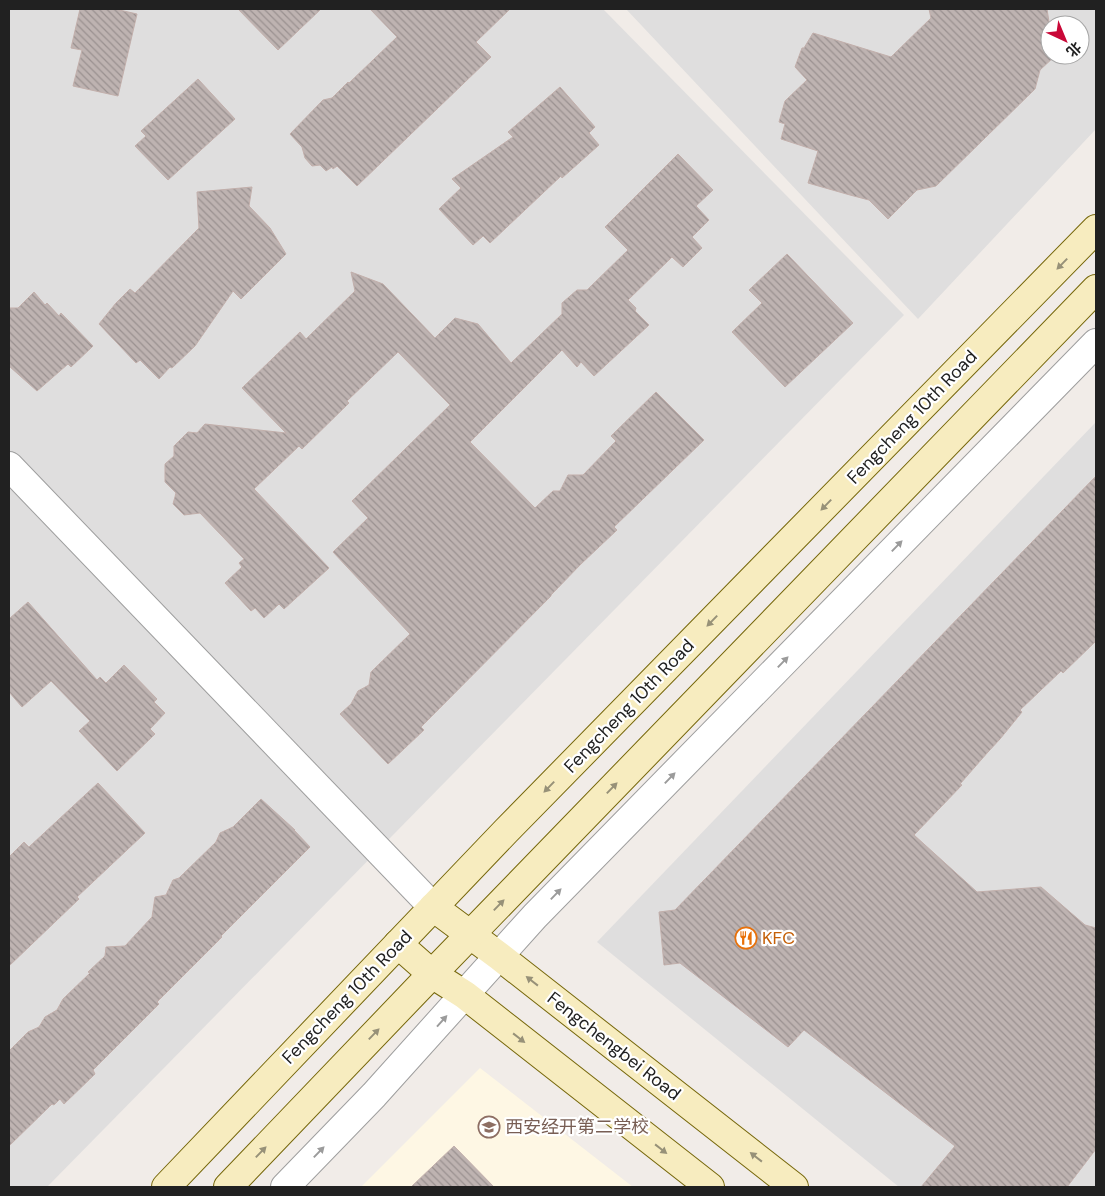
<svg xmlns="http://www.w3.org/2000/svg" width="1105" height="1196" font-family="'DM Sans','Noto Sans SC',sans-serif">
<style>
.residential{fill:#dfdede;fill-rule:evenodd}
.education{fill:#fef7e4}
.building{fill:url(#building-back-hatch);stroke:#c2afab}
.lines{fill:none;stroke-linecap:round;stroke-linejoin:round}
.street-casing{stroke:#9e9e9e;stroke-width:30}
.secondary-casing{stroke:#76670a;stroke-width:30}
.street{stroke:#fff;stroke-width:28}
.secondary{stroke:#f7ecbf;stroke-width:28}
.oneway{fill:#979178}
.oneway2{fill:#9b9b9b}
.labels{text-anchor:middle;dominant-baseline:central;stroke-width:4.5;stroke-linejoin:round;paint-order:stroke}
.street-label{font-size:18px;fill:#212121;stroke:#fff}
.food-label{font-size:18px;fill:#c56008;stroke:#fff;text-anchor:start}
.education-label{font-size:18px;fill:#785e54;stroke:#fff;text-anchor:start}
</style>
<defs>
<pattern id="building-back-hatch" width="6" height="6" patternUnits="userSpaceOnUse" patternTransform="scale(1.25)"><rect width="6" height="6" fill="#beb3b1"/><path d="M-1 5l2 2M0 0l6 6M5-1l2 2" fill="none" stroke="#9a9190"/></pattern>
</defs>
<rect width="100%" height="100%" fill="#f1ece8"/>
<g class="residential">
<path d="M 9,9 L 603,9 L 904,315 L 47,1187 L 9,1187 Z"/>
<path d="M 626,9 L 1096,9 L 1096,129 L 918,319 ZM 1050,25 L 1080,25 L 1080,55 L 1050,55 Z"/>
<path d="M 1096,422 L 1096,1187 L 899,1187 L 597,942 Z"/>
</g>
<path class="education" d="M 480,1068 L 633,1187 L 361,1187 Z"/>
<g class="building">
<path d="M 80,9 L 115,9 L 137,14 L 118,96 L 73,86 L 82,50 L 71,48 Z"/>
<path d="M 238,9 L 321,9 L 278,50 Z"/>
<path d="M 370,9 L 510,9 L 476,42 L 491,57 L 357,186 L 337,166 L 333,169 L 332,167 L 326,171 L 320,165 L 312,166 L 305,158 L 302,147 L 290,134 L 323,100 L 332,98 L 348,82 L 349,83 L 397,37 Z"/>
<path d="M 929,9 L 1047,9 L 1049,22 L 1052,25 L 1050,25 L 1050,55 L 1056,55 L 1040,70 L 1035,89 L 936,186 L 917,190 L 888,219 L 869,200 L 850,195 L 808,183 L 818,151 L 781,139 L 785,124 L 779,122 L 785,101 L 807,80 L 795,67 L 802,48 L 804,48 L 813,33 L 891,57 L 931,18 Z"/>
<path d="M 198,79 L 235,119 L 168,180 L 135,146 L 146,136 L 141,131 Z"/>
<path d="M 560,87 L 595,127 L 589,133 L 599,145 L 562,178 L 561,176 L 490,243 L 483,236 L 473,245 L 439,209 L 461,188 L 452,179 L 513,137 L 508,132 Z"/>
<path d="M 678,154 L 713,190 L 696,206 L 709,220 L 692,237 L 702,248 L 683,267 L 672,257 L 628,300 L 636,308 L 635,311 L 649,325 L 594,376 L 581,362 L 577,367 L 562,350 L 470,442 L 535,508 L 553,491 L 560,491 L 568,475 L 583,475 L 616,441 L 611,436 L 656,392 L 704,440 L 614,527 L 617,530 L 581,564 L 551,595 L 551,596 L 421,727 L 424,730 L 388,764 L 340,714 L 351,704 L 358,691 L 369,685 L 371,672 L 410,634 L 333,552 L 368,518 L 352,501 L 450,405 L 398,352 L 347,401 L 349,403 L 302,449 L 299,446 L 254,489 L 329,568 L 284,609 L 279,604 L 264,618 L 255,608 L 251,611 L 225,583 L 242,567 L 239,563 L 244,559 L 200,513 L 184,515 L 173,504 L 176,493 L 165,482 L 165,464 L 174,456 L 174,446 L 188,432 L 197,433 L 205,424 L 286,433 L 242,388 L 300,332 L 306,339 L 355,291 L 351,272 L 383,284 L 435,338 L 455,318 L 478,324 L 511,363 L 562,314 L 562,303 L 577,290 L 587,290 L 628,250 L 605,227 Z"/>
<path d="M 252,187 L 249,206 L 270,228 L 286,254 L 241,299 L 233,291 L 195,346 L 172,368 L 170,367 L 159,379 L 140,360 L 136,363 L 99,324 L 116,303 L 130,289 L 135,293 L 199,228 L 197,192 Z"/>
<path d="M 787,254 L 853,323 L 785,387 L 732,332 L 762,303 L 749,290 Z"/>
<path d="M 34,292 L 45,305 L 47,303 L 59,316 L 61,313 L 93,346 L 71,367 L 68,364 L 37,391 L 9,366 L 9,308 L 18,308 Z"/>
<path d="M 1096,476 L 1096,641 L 1063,673 L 1061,671 L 1020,710 L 1022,712 L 1000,739 L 988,752 L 960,784 L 962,785 L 914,835 L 977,892 L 1041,887 L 1085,925 L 1096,928 L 1096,1149 L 1067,1187 L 921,1187 L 955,1146 L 804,1030 L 788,1047 L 680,963 L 664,965 L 659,912 L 675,910 Z"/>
<path d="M 28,602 L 97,680 L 100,677 L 106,683 L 124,665 L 157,699 L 154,702 L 165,713 L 150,729 L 155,734 L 117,771 L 79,731 L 90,721 L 51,681 L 22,707 L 9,692 L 9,619 Z"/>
<path d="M 98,783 L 145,833 L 77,897 L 79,899 L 9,966 L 9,857 L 24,842 L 29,847 Z"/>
<path d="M 261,799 L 295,830 L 294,830 L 310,847 L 221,936 L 222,937 L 157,1002 L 159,1004 L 93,1070 L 95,1074 L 64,1104 L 60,1099 L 54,1105 L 52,1104 L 9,1146 L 9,1051 L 28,1032 L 39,1027 L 45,1017 L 57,1010 L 63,999 L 90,973 L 88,972 L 105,956 L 106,947 L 125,946 L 152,917 L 155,897 L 166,895 L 173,880 L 179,878 L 216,842 L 220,833 L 233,827 Z"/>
<path d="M 454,1146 L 494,1187 L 411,1187 Z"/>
</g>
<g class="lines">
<g class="street-casing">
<g id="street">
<path d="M 9,466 L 433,907"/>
<path d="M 285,1187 L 374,1095 L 535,916 L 1096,343"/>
</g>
</g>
<g class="secondary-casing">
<g id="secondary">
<path d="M 433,907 L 499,956 L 794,1187"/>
<path d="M 398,944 L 432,974 L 465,995 L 710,1187"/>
<path d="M 166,1187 L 506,831 L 1096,229"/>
<path d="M 228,1187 L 432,974 L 1096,289"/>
</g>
</g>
<use href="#street" class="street"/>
<use href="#secondary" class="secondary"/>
</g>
<defs><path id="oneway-solid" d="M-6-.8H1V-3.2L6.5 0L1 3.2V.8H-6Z" transform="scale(1.25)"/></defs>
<g class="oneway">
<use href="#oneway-solid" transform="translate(1062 264) rotate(134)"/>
<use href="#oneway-solid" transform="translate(826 505) rotate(134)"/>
<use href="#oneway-solid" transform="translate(712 621) rotate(134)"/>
<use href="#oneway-solid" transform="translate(549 787) rotate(134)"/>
<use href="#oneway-solid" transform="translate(612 788) rotate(-46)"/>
<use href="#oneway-solid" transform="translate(499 905) rotate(-46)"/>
<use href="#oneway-solid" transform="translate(532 981) rotate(-142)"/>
<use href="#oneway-solid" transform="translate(374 1034) rotate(-46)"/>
<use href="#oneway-solid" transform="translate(519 1038) rotate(38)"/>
<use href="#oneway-solid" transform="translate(661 1149) rotate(38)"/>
<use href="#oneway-solid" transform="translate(261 1152) rotate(-46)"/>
<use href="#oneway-solid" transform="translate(756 1157) rotate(-142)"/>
</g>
<g class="oneway2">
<use href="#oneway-solid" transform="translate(897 546) rotate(-46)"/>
<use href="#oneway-solid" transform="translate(783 662) rotate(-46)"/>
<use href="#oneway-solid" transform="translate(670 778) rotate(-46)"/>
<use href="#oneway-solid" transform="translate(556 894) rotate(-46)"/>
<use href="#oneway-solid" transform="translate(442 1021) rotate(-48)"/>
<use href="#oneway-solid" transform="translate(319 1152) rotate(-46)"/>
</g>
<defs>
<g id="restaurant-ring" transform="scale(1.125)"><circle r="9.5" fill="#fff" stroke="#e8710a" stroke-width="1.5"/><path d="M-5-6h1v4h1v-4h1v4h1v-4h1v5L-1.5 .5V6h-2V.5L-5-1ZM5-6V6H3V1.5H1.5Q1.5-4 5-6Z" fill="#e8710a"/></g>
<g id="school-ring" transform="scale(1.125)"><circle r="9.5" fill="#fff" stroke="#8d6e63" stroke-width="1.5"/><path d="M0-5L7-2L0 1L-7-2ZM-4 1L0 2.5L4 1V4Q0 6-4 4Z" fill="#8d6e63"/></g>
</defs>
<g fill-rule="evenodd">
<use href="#restaurant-ring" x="746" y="938"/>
<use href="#school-ring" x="489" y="1127"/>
</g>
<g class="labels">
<g class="street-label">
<text transform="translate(912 417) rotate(-46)">Fengcheng 10th Road</text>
<text transform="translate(629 706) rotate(-46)">Fengcheng 10th Road</text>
<text transform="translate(347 997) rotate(-46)">Fengcheng 10th Road</text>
<text transform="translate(614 1046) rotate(38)">Fengchengbei Road</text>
</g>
<g class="food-label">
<text x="762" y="938">KFC</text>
</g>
<g class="education-label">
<text x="505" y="1127">西安经开第二学校</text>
</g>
</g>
<rect width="1105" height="1196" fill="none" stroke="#212121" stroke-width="20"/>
<g transform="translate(1065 40) rotate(136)"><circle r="24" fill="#ffffff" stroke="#a6a6a6"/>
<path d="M0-4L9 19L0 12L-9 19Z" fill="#c90838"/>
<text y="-8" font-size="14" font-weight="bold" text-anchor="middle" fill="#212121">北</text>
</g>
</svg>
